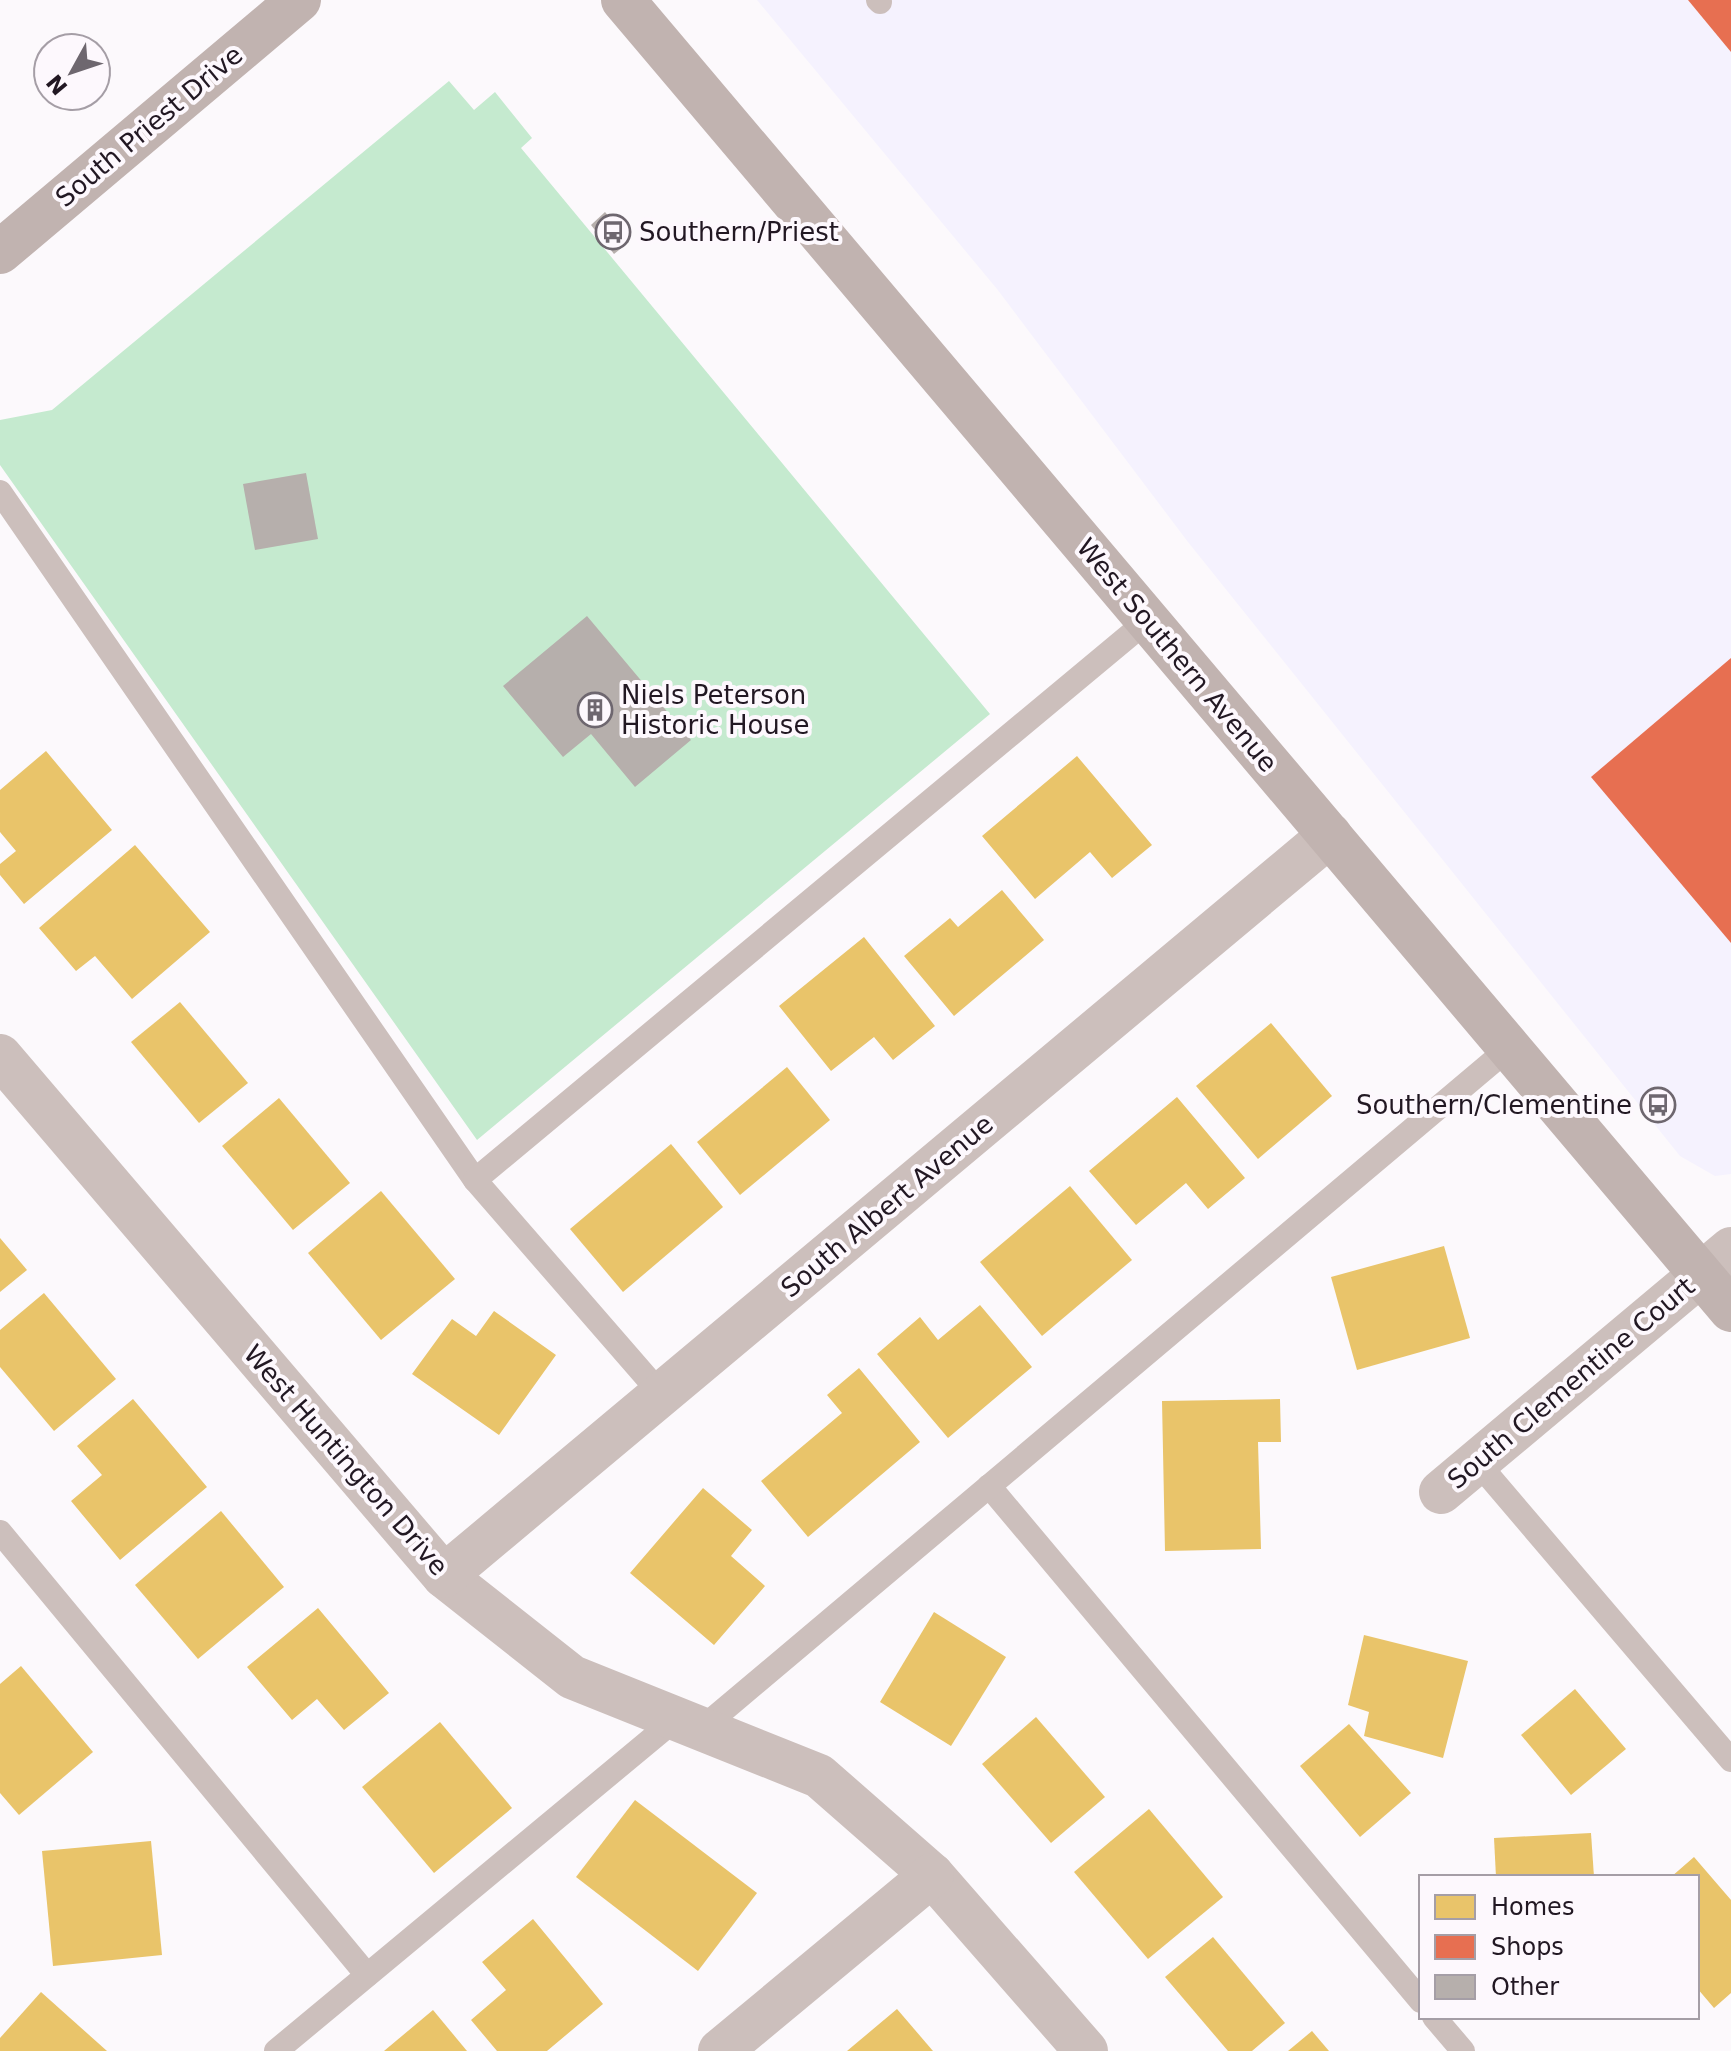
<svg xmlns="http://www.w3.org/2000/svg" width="1731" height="2051" font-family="'DejaVu Sans',sans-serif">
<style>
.commercial{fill:#f5f2fe}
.green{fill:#c5eacf}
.homes{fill:#e9c46a}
.shops{fill:#e76f51}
.building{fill:#b6afac}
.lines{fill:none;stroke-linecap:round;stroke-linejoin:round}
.service{stroke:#ccbfbc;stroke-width:24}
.minor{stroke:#ccbfbc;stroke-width:44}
.secondary{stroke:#c1b3b0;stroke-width:44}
.labels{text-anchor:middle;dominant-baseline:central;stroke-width:8;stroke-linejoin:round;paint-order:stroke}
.street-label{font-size:26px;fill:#221823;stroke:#fdf8fd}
.poi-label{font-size:26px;fill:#221823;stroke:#fdf8fd;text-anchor:start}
</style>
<rect width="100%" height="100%" fill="#fcf9fc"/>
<path class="commercial" d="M 757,0 L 1731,0 L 1731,1174 L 1715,1176 L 1680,1156 L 1188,542 L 997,289 Z"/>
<path class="green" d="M 449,81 L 474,110 L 495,92 L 532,138 L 521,148 L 990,714 L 477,1140 L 0,465 L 0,420 L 52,410 Z"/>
<g class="homes">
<path d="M 46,751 L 112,830 L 24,904 L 0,875 L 0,864 L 16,851 L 0,832 L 0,790 Z"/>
<path d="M 1077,756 L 1152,845 L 1112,878 L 1090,852 L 1035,899 L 982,836 Z"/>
<path d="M 135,845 L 210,932 L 132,999 L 95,956 L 76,971 L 39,928 Z"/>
<path d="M 1002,890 L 1044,940 L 954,1016 L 904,956 L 950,918 L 958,927 Z"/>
<path d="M 864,937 L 935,1026 L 893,1060 L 874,1037 L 831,1071 L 779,1006 Z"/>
<path d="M 180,1002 L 248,1083 L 199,1123 L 131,1042 Z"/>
<path d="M 1271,1023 L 1332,1096 L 1258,1159 L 1196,1086 Z"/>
<path d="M 787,1067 L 830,1120 L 740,1195 L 697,1142 Z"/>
<path d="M 1177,1097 L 1245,1178 L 1208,1209 L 1186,1183 L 1136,1225 L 1089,1171 Z"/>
<path d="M 279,1098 L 350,1183 L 293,1230 L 222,1146 Z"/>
<path d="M 671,1144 L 723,1207 L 623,1292 L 570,1229 Z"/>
<path d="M 1070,1186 L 1132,1260 L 1042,1336 L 980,1262 Z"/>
<path d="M 381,1191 L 455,1279 L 381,1340 L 308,1253 Z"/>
<path d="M 0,1238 L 27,1270 L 0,1292 Z"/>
<path d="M 1444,1246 L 1470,1338 L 1357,1370 L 1331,1277 Z"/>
<path d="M 44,1293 L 116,1379 L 54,1431 L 0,1367 L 0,1330 Z"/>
<path d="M 980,1305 L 1032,1367 L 948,1438 L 877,1354 L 920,1317 L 938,1340 Z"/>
<path d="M 494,1311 L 556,1355 L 499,1435 L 412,1374 L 452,1319 L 476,1336 Z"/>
<path d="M 859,1368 L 920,1442 L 808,1537 L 761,1481 L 842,1413 L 827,1395 Z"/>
<path d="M 133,1399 L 207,1487 L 120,1560 L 71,1501 L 102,1475 L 77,1446 Z"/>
<path d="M 1280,1399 L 1281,1442 L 1258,1442 L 1261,1549 L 1165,1551 L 1162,1401 Z"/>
<path d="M 703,1488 L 752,1530 L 731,1556 L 765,1586 L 714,1645 L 630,1573 Z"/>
<path d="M 221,1511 L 284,1587 L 198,1659 L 135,1585 Z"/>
<path d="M 318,1608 L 389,1693 L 344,1730 L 317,1699 L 292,1720 L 247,1667 Z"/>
<path d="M 934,1612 L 1006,1657 L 951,1746 L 880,1702 Z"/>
<path d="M 1364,1635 L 1468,1661 L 1443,1758 L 1364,1736 L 1369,1712 L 1348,1705 Z"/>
<path d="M 21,1666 L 93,1752 L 19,1815 L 0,1793 L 0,1684 Z"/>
<path d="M 1575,1689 L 1626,1749 L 1571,1795 L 1521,1735 Z"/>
<path d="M 1036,1717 L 1105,1797 L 1051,1843 L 982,1764 Z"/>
<path d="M 440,1722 L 512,1808 L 434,1873 L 362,1787 Z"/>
<path d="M 1349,1724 L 1411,1793 L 1360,1837 L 1300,1766 Z"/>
<path d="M 635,1800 L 757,1893 L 698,1971 L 576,1877 Z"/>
<path d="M 1149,1809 L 1223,1897 L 1148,1959 L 1074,1872 Z"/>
<path d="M 1591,1833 L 1594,1877 L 1496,1877 L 1494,1838 Z"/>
<path d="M 151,1841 L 162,1955 L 53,1966 L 42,1851 Z"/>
<path d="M 1694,1857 L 1731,1900 L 1731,1993 L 1714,2008 L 1697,1988 L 1697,1877 L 1671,1877 Z"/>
<path d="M 533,1919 L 603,2004 L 547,2051 L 497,2051 L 471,2020 L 506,1990 L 482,1962 Z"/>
<path d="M 1213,1937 L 1285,2023 L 1252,2051 L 1228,2051 L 1165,1977 Z"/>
<path d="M 41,1992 L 107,2051 L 0,2051 L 0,2038 Z"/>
<path d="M 897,2009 L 933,2051 L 847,2051 Z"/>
<path d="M 433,2010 L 467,2051 L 384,2051 Z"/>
<path d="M 1312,2031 L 1329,2051 L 1288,2051 Z"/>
</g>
<g class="shops">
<path d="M 1688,0 L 1731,0 L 1731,52 Z"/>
<path d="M 1731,658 L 1731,943 L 1591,777 Z"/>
</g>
<g class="building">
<path d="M 605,212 L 629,242 L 614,254 L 591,225 Z"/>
<path d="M 306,473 L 318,539 L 255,550 L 243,484 Z"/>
<path d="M 587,616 L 691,740 L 635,787 L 591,734 L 563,757 L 503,686 Z"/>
</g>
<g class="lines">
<g class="service">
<path d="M 878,0 L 880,2"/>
<path d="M 0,492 L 475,1180 L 661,1394"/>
<path d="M 475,1180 L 1148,620"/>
<path d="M 1477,1462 L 1731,1760"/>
<path d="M 989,1486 L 1421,2001"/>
<path d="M 0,1532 L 367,1975"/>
<path d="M 701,1729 L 1509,1048"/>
<path d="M 1434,2017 L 1463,2051"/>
<path d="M 276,2051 L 677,1718"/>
</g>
<g class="minor">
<path d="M 0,1056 L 444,1576 L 572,1677 L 819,1776 L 932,1875 L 1086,2051"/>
<path d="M 1441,1492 L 1731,1249"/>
<path d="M 444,1576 L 1330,835"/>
<path d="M 720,2051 L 932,1875"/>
</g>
<g class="secondary">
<path d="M 623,0 L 1731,1310"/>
<path d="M 0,252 L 299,0"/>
</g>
</g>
<defs>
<g id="bus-ring" transform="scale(1.8)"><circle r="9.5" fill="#fdf8fd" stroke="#6e676f" stroke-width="1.5"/><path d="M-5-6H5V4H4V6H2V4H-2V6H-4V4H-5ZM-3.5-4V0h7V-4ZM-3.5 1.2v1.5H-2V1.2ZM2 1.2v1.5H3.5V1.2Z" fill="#6e676f"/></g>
<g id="building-ring" transform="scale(1.8)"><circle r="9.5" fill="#fdf8fd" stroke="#6e676f" stroke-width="1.5"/><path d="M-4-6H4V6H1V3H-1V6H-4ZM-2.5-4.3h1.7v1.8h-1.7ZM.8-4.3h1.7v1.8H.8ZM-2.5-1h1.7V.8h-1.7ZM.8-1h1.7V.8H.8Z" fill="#6e676f"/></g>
</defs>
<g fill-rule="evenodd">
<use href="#bus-ring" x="613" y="232"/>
<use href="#building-ring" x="595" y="710"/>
<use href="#bus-ring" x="1658" y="1105"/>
</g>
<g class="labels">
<g class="street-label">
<text transform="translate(149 126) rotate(-40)">South Priest Drive</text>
<text transform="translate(1177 655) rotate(50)">West Southern Avenue</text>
<text transform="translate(887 1206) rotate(-40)">South Albert Avenue</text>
<text transform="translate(1571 1383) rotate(-40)">South Clementine Court</text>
<text transform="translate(346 1460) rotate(49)">West Huntington Drive</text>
</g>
<g class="poi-label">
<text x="639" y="232">Southern/Priest</text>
<text x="621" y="695">Niels Peterson<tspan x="621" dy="30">Historic House</tspan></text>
<text x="1632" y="1105" text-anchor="end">Southern/Clementine</text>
</g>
</g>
<rect x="1419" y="1875" width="280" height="144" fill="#fdf8fd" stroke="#a59ea6" stroke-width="2"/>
<rect x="1435" y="1895" width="40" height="24" fill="#e9c46a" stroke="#a59ea6" stroke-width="2"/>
<text x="1491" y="1915" font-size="24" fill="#221823">Homes</text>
<rect x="1435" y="1935" width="40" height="24" fill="#e76f51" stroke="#a59ea6" stroke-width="2"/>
<text x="1491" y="1955" font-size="24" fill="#221823">Shops</text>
<rect x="1435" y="1975" width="40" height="24" fill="#b6afac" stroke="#a59ea6" stroke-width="2"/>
<text x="1491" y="1995" font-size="24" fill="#221823">Other</text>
<g transform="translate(72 72) rotate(230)"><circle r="38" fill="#fdf8fd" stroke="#a59ea6" stroke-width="2"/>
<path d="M0-6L14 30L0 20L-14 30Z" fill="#6e676f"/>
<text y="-12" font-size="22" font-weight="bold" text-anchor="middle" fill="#221823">N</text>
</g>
</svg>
